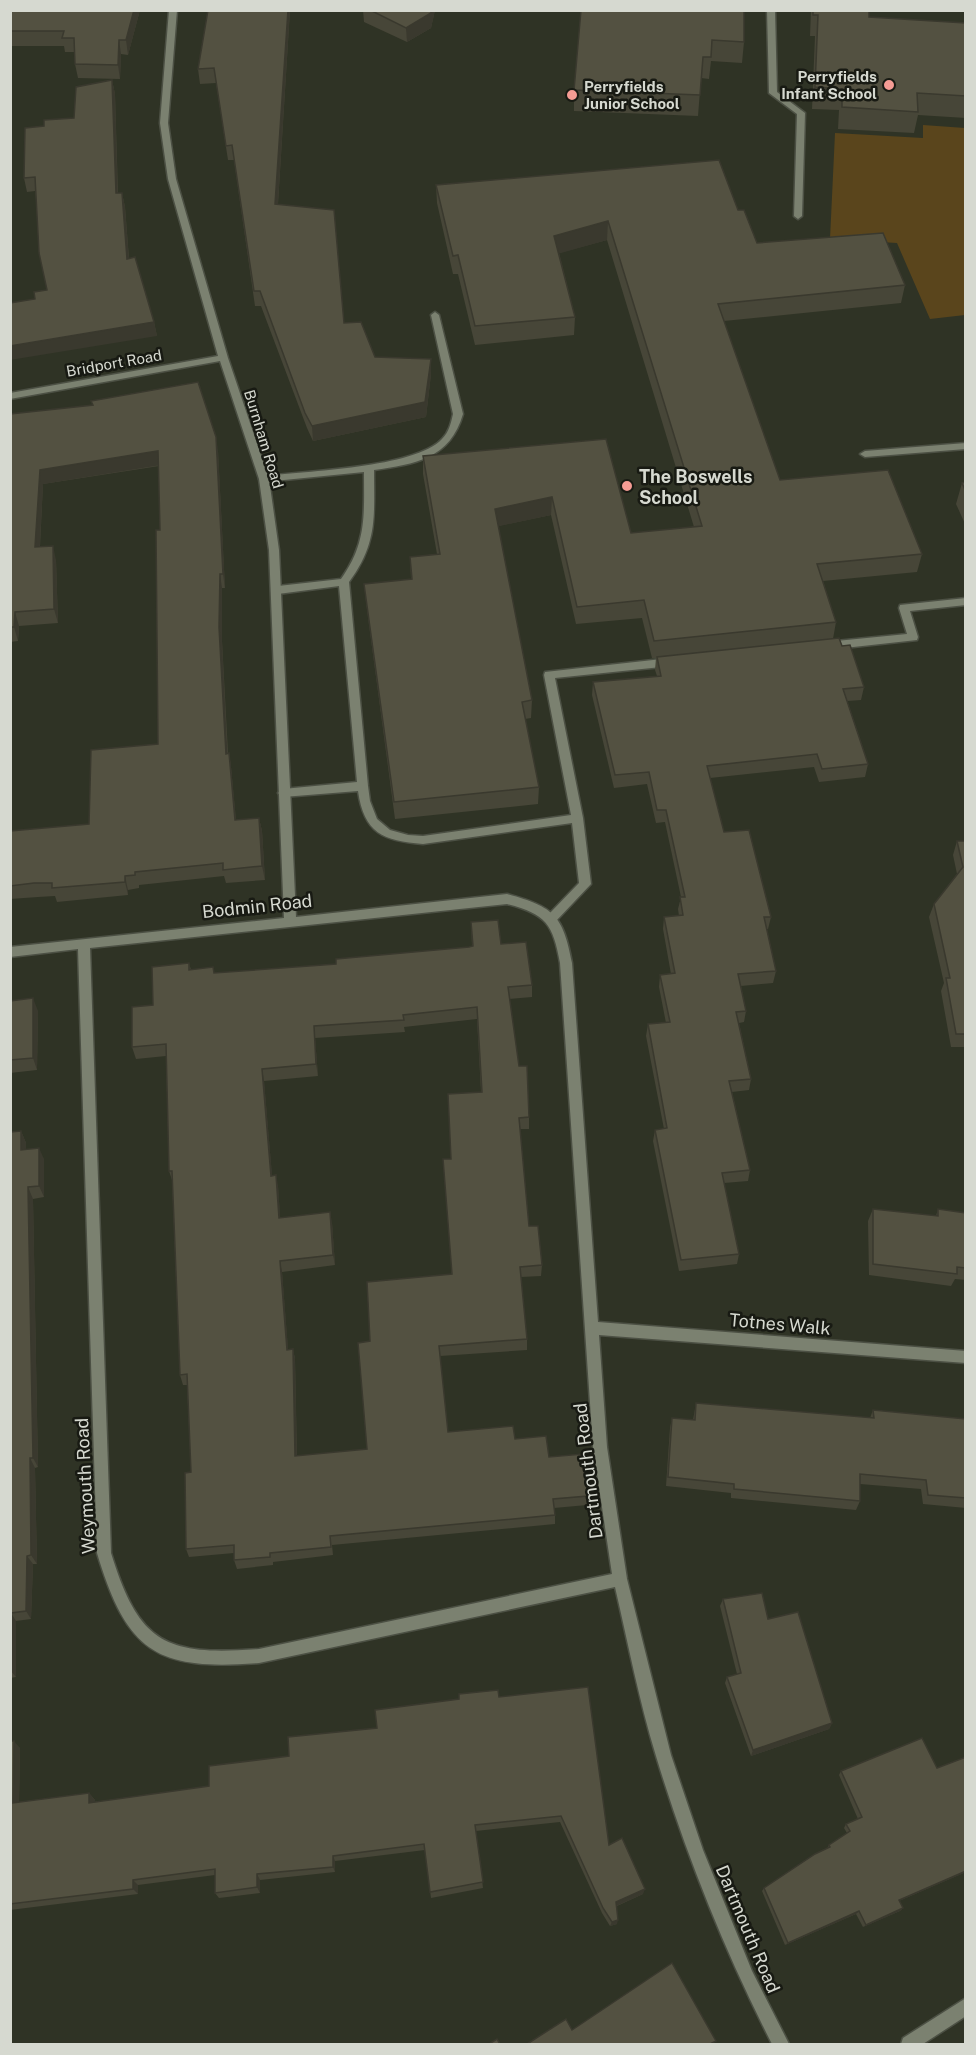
<svg xmlns="http://www.w3.org/2000/svg" width="976" height="2055" font-family="'Public Sans',sans-serif">
<style>
.green{fill:#5a451c}
.lines{fill:none;stroke-linecap:round;stroke-linejoin:round}
.lane-casing{stroke:#4c5044;stroke-width:3}
.street-casing{stroke:#4c5044;stroke-width:3}
.lane{fill:#7b8170;fill-rule:evenodd}
.street{fill:#7b8170;fill-rule:evenodd}
.wall{fill:#474638;fill-rule:evenodd}
.shaded-wall{fill:#3a392e}
.building{fill:#535141;stroke:#3a392e;stroke-width:1.5;fill-rule:evenodd}
.poi-dot{fill:#f59c94;stroke:#181a13;stroke-width:2}
.labels{text-anchor:middle;dominant-baseline:central;stroke-width:5;stroke-linejoin:round;paint-order:stroke}
.far-poi-label{font-size:15px;font-weight:bold;fill:#d6d9d0;stroke:#181a13;text-anchor:end}
.far-street-label{font-size:15px;fill:#d6d9d0;stroke:#181a13}
.poi-label{font-size:18px;font-weight:bold;fill:#d6d9d0;stroke:#181a13;text-anchor:start}
.street-label{font-size:18px;fill:#d6d9d0;stroke:#181a13}
</style>
<rect width="100%" height="100%" fill="#2f3325"/>
<path class="green" d="M 923,125 L 965,128 L 965,315 L 930,319 L 897,243 L 830,239 L 835,133 L 923,138 Z"/>
<g class="lines">
<g class="lane-casing">
<g id="lane">
<path d="M 767,10 L 775,10 L 777,92 L 805,113 L 802,216 L 798,219 L 794,216 L 797,114 L 769,93 Z"/>
<path d="M 435,312 L 439,315 L 463,414 C 450,459 415,464 374,470 C 374,516 378,543 349,582 L 368,786 L 370,801 L 377,819 L 390,830 L 408,835 L 423,836 L 571,815 L 544,675 L 545,672 L 671,658 L 676,662 L 671,666 L 555,678 L 583,818 L 591,884 L 556,921 L 552,923 L 546,918 L 548,915 L 579,883 L 572,823 L 423,844 C 383,841 364,833 358,791 L 283,797 L 278,793 L 283,789 L 357,782 L 339,586 L 278,594 L 273,590 L 278,586 L 341,579 C 367,543 364,514 364,472 L 264,482 L 259,479 L 264,476 C 305,471 415,468 442,439 C 449,432 451,423 453,414 L 431,315 Z"/>
<path d="M 966,443 L 966,449 L 865,457 L 860,454 L 865,451 Z"/>
<path d="M 966,598 L 966,605 L 910,611 L 918,637 L 917,640 L 826,650 L 821,646 L 826,642 L 907,634 L 899,608 L 900,605 Z"/>
</g>
</g>
<g class="street-casing">
<g id="street">
<path d="M 169,10 L 177,10 L 168,123 L 176,179 L 228,358 L 269,479 L 279,550 L 296,917 L 507,894 C 554,907 563,915 572,963 L 598,1322 L 966,1351 L 966,1363 L 599,1335 L 607,1447 L 627,1579 L 671,1755 L 703,1850 L 752,1971 L 789,2044 L 772,2044 C 725,1952 686,1855 656,1756 C 639,1701 628,1643 615,1587 L 259,1663 C 156,1671 127,1652 97,1553 L 78,949 L 10,957 L 10,947 L 284,918 L 269,550 L 259,479 L 220,361 L 10,399 L 10,393 L 218,356 L 168,179 L 160,123 ZM 507,904 C 546,914 553,924 560,963 L 593,1447 L 612,1574 L 259,1649 C 166,1656 139,1644 111,1553 L 90,948 Z"/>
<path d="M 966,1998 L 966,2016 L 923,2044 L 901,2044 L 903,2038 Z"/>
</g>
</g>
<use href="#lane" class="lane"/>
<use href="#street" class="street"/>
</g>
<g class="wall">
<path d="M 10,10 L 140,10 L 128,55 L 121,54 L 120,79 L 78,78 L 75,64 L 75,52 L 65,52 L 64,46 L 10,46 Z"/>
<path d="M 208,10 L 290,10 L 278,204 L 344,323 L 375,357 L 431,359 L 431,374 L 426,417 L 313,441 L 307,428 L 261,306 L 255,306 L 234,160 L 228,160 L 216,83 L 200,84 L 198,69 Z"/>
<path d="M 363,10 L 435,10 L 431,28 L 407,42 L 364,22 Z"/>
<path d="M 581,10 L 744,42 L 742,63 L 711,61 L 709,79 L 701,78 L 698,116 L 574,111 L 574,90 Z"/>
<path d="M 811,10 L 869,10 L 869,17 L 966,23 L 966,118 L 918,115 L 914,133 L 838,129 L 839,110 L 812,109 L 815,36 L 810,36 Z"/>
<path d="M 112,80 L 115,94 L 118,193 L 122,193 L 125,207 L 129,258 L 154,322 L 157,336 L 35,299 L 47,290 L 35,191 L 27,192 L 24,178 L 44,126 L 74,118 Z"/>
<path d="M 436,185 L 738,210 L 757,243 L 905,285 L 901,303 L 724,321 L 780,480 L 922,554 L 917,572 L 823,581 L 836,622 L 833,639 L 842,646 L 864,687 L 861,700 L 847,701 L 868,764 L 865,777 L 819,782 L 814,767 L 710,778 L 724,832 L 771,917 L 768,929 L 766,929 L 776,971 L 773,983 L 741,986 L 746,1011 L 744,1022 L 739,1023 L 751,1079 L 749,1090 L 732,1092 L 750,1170 L 748,1181 L 724,1183 L 739,1254 L 737,1264 L 679,1271 L 653,1141 L 655,1130 L 664,1129 L 646,1036 L 648,1024 L 666,1023 L 659,987 L 660,975 L 671,974 L 663,929 L 664,917 L 679,916 L 678,909 L 681,897 L 665,822 L 656,823 L 647,784 L 614,788 L 592,695 L 593,682 L 657,676 L 655,670 L 656,658 L 652,658 L 642,618 L 576,624 L 551,515 L 498,526 L 532,700 L 531,718 L 525,719 L 539,787 L 538,804 L 395,819 L 366,602 L 364,584 L 411,579 L 410,557 L 437,554 L 423,474 L 423,456 L 606,439 L 631,533 L 694,527 L 607,240 L 559,253 L 575,317 L 574,335 L 475,345 L 458,274 L 453,274 L 437,203 Z"/>
<path d="M 10,414 L 218,451 L 225,588 L 222,588 L 222,641 L 228,753 L 229,753 L 231,767 L 236,820 L 259,818 L 262,831 L 265,880 L 226,883 L 224,876 L 139,885 L 139,888 L 128,890 L 128,895 L 57,902 L 55,896 L 38,897 L 10,899 L 10,831 L 89,824 L 158,744 L 160,530 L 159,466 L 43,484 L 40,547 L 56,560 L 58,623 L 19,626 L 18,641 L 10,642 Z"/>
<path d="M 966,482 L 966,526 L 956,504 L 962,483 Z"/>
<path d="M 957,841 L 966,841 L 966,1047 L 951,1047 L 941,991 L 944,983 L 929,917 L 934,904 L 957,874 L 953,855 Z"/>
<path d="M 471,922 L 501,944 L 532,985 L 532,997 L 509,999 L 519,1066 L 529,1117 L 529,1129 L 520,1129 L 529,1226 L 542,1265 L 541,1276 L 521,1277 L 527,1339 L 527,1350 L 440,1356 L 448,1432 L 515,1439 L 549,1457 L 588,1496 L 587,1505 L 554,1508 L 555,1515 L 555,1524 L 332,1545 L 333,1555 L 273,1562 L 273,1565 L 237,1569 L 234,1560 L 234,1553 L 189,1557 L 186,1549 L 191,1472 L 187,1385 L 183,1385 L 180,1375 L 172,1180 L 169,1171 L 166,1056 L 136,1059 L 132,1047 L 153,1005 L 189,963 L 191,970 L 213,967 L 214,973 L 336,964 L 469,947 L 472,946 ZM 477,1019 L 481,1092 L 451,1159 L 451,1274 L 370,1341 L 367,1449 L 297,1456 L 295,1359 L 293,1349 L 288,1350 L 282,1272 L 335,1265 L 332,1223 L 280,1217 L 278,1186 L 272,1176 L 264,1081 L 318,1076 L 315,1038 L 405,1032 L 404,1027 Z"/>
<path d="M 10,1001 L 38,1011 L 37,1070 L 10,1073 Z"/>
<path d="M 21,1131 L 26,1143 L 26,1149 L 44,1159 L 44,1197 L 33,1199 L 38,1467 L 35,1468 L 37,1564 L 33,1564 L 31,1619 L 16,1621 L 16,1677 L 10,1678 L 10,1132 Z"/>
<path d="M 873,1209 L 936,1216 L 938,1209 L 966,1213 L 966,1280 L 955,1279 L 951,1286 L 869,1275 L 868,1221 Z"/>
<path d="M 696,1403 L 870,1418 L 873,1410 L 966,1419 L 966,1508 L 923,1504 L 921,1489 L 860,1484 L 860,1501 L 856,1510 L 731,1498 L 731,1493 L 666,1486 L 670,1428 L 672,1418 L 693,1420 Z"/>
<path d="M 723,1599 L 768,1619 L 832,1723 L 829,1729 L 751,1756 L 725,1683 L 727,1677 L 737,1674 L 720,1606 Z"/>
<path d="M 499,1697 L 609,1845 L 643,1894 L 617,1906 L 617,1924 L 610,1926 L 602,1913 L 560,1822 L 476,1831 L 483,1888 L 431,1898 L 425,1850 L 335,1861 L 335,1872 L 260,1880 L 260,1893 L 219,1898 L 215,1893 L 215,1875 L 138,1885 L 138,1894 L 10,1910 L 10,1741 L 20,1748 L 19,1802 L 89,1793 L 95,1800 L 94,1802 L 209,1786 L 289,1756 L 377,1728 Z"/>
<path d="M 966,1757 L 966,1872 L 899,1901 L 903,1908 L 900,1911 L 863,1927 L 856,1914 L 785,1945 L 762,1891 L 764,1888 L 827,1849 L 829,1845 L 847,1833 L 844,1828 L 846,1824 L 858,1819 L 839,1775 L 841,1771 L 937,1768 Z"/>
</g>
<g class="shaded-wall">
<path d="M 134,10 L 140,10 L 128,55 L 126,40 Z"/>
<path d="M 288,10 L 290,10 L 277,218 L 275,204 Z"/>
<path d="M 431,10 L 435,10 L 431,28 L 407,42 L 406,28 Z"/>
<path d="M 119,40 L 121,54 L 120,79 L 118,65 Z"/>
<path d="M 112,80 L 115,94 L 118,207 L 116,193 Z"/>
<path d="M 122,193 L 125,207 L 130,273 L 127,259 Z"/>
<path d="M 608,221 L 607,240 L 554,255 L 554,236 Z"/>
<path d="M 154,322 L 157,336 L 10,360 L 10,346 Z"/>
<path d="M 431,359 L 431,374 L 426,417 L 313,441 L 312,426 Z"/>
<path d="M 216,437 L 218,451 L 225,588 L 223,574 Z"/>
<path d="M 158,451 L 161,465 L 43,484 L 39,561 L 35,547 L 40,470 Z"/>
<path d="M 552,497 L 551,515 L 495,527 L 495,509 Z"/>
<path d="M 53,546 L 56,560 L 58,623 L 54,609 Z"/>
<path d="M 220,574 L 222,588 L 222,641 L 228,767 L 226,754 L 219,627 Z"/>
<path d="M 15,612 L 19,626 L 18,641 L 14,627 Z"/>
<path d="M 229,753 L 231,767 L 237,833 L 235,820 Z"/>
<path d="M 259,818 L 262,831 L 265,880 L 262,866 Z"/>
<path d="M 125,876 L 128,890 L 128,895 L 125,882 Z"/>
<path d="M 33,998 L 38,1011 L 37,1070 L 33,1058 Z"/>
<path d="M 314,1026 L 315,1038 L 318,1076 L 316,1064 Z"/>
<path d="M 262,1069 L 264,1081 L 273,1187 L 271,1176 Z"/>
<path d="M 21,1131 L 26,1143 L 26,1161 L 21,1150 Z"/>
<path d="M 39,1148 L 44,1159 L 44,1197 L 39,1186 Z"/>
<path d="M 276,1175 L 278,1186 L 281,1229 L 279,1218 Z"/>
<path d="M 28,1187 L 33,1199 L 38,1467 L 33,1458 Z"/>
<path d="M 330,1212 L 332,1223 L 335,1265 L 333,1255 Z"/>
<path d="M 280,1261 L 282,1272 L 289,1360 L 287,1350 Z"/>
<path d="M 293,1349 L 295,1359 L 297,1465 L 295,1456 Z"/>
<path d="M 30,1458 L 35,1468 L 37,1564 L 31,1555 Z"/>
<path d="M 27,1556 L 33,1564 L 31,1619 L 26,1611 Z"/>
<path d="M 11,1613 L 16,1621 L 16,1677 L 10,1670 Z"/>
<path d="M 832,1723 L 829,1729 L 751,1756 L 753,1750 Z"/>
<path d="M 14,1741 L 20,1748 L 19,1809 L 13,1803 Z"/>
<path d="M 89,1793 L 95,1800 L 94,1809 L 89,1803 Z"/>
<path d="M 333,1856 L 335,1861 L 335,1872 L 333,1867 Z"/>
<path d="M 966,1871 L 966,1872 L 896,1902 L 899,1900 Z"/>
<path d="M 257,1874 L 260,1880 L 260,1893 L 257,1887 Z"/>
<path d="M 133,1880 L 138,1885 L 138,1894 L 133,1889 Z"/>
<path d="M 645,1889 L 643,1894 L 614,1907 L 616,1902 Z"/>
<path d="M 903,1908 L 900,1911 L 863,1927 L 866,1925 Z"/>
<path d="M 859,1911 L 856,1914 L 785,1945 L 788,1943 Z"/>
<path d="M 618,1920 L 617,1924 L 610,1926 L 612,1922 Z"/>
</g>
<g class="building">
<path d="M 10,10 L 134,10 L 126,40 L 119,40 L 118,65 L 75,64 L 74,38 L 62,38 L 64,31 L 10,31 Z"/>
<path d="M 208,10 L 288,10 L 275,204 L 334,210 L 344,323 L 361,322 L 375,357 L 431,359 L 425,402 L 312,426 L 305,413 L 260,291 L 254,291 L 232,145 L 226,146 L 214,68 L 198,69 Z"/>
<path d="M 370,10 L 431,10 L 431,13 L 406,28 Z"/>
<path d="M 581,10 L 744,10 L 744,42 L 712,40 L 711,57 L 703,57 L 700,95 L 574,90 Z"/>
<path d="M 813,10 L 869,10 L 869,17 L 966,23 L 966,96 L 917,93 L 918,112 L 842,107 L 842,89 L 815,87 L 818,15 L 813,15 Z"/>
<path d="M 112,80 L 116,193 L 122,193 L 127,259 L 135,257 L 154,322 L 10,346 L 10,303 L 35,299 L 34,292 L 47,290 L 39,253 L 35,177 L 24,178 L 25,128 L 44,126 L 44,120 L 74,118 L 76,87 Z"/>
<path d="M 719,160 L 738,210 L 744,210 L 757,243 L 883,233 L 905,285 L 718,304 L 780,480 L 888,470 L 922,554 L 817,564 L 836,622 L 654,641 L 644,600 L 577,607 L 552,497 L 495,509 L 532,700 L 522,702 L 539,787 L 394,802 L 364,584 L 412,579 L 410,557 L 440,554 L 423,456 L 606,439 L 631,533 L 702,526 L 608,221 L 554,236 L 575,317 L 475,326 L 458,255 L 453,256 L 436,185 Z"/>
<path d="M 198,382 L 216,437 L 223,574 L 220,574 L 219,627 L 226,754 L 229,753 L 235,820 L 259,818 L 262,866 L 223,870 L 223,863 L 135,872 L 135,875 L 125,876 L 125,882 L 52,888 L 52,883 L 34,883 L 10,886 L 10,831 L 89,824 L 91,750 L 158,744 L 156,530 L 160,530 L 158,451 L 40,470 L 35,547 L 53,546 L 54,609 L 15,612 L 14,627 L 10,627 L 10,414 L 93,405 L 91,401 Z"/>
<path d="M 966,482 L 966,492 L 962,483 Z"/>
<path d="M 839,638 L 842,646 L 850,645 L 864,687 L 843,689 L 868,764 L 822,769 L 817,754 L 707,766 L 724,832 L 749,830 L 771,917 L 764,917 L 776,971 L 738,974 L 746,1011 L 736,1012 L 751,1079 L 729,1081 L 750,1170 L 722,1173 L 739,1254 L 681,1260 L 655,1130 L 667,1128 L 648,1024 L 670,1022 L 660,975 L 675,973 L 664,917 L 683,915 L 680,897 L 685,897 L 666,810 L 657,810 L 649,772 L 615,775 L 593,682 L 661,676 L 657,657 Z"/>
<path d="M 957,841 L 966,841 L 966,1034 L 956,1034 L 946,978 L 950,978 L 934,904 L 963,867 Z"/>
<path d="M 498,920 L 501,944 L 526,942 L 532,985 L 508,987 L 519,1066 L 527,1066 L 529,1117 L 519,1118 L 529,1226 L 538,1226 L 542,1265 L 520,1267 L 527,1339 L 439,1346 L 448,1432 L 513,1426 L 515,1439 L 546,1436 L 549,1457 L 583,1454 L 588,1496 L 553,1499 L 555,1515 L 330,1536 L 331,1547 L 270,1553 L 270,1557 L 234,1560 L 234,1545 L 186,1549 L 185,1473 L 191,1472 L 187,1374 L 180,1375 L 172,1171 L 169,1171 L 166,1044 L 132,1047 L 132,1007 L 153,1005 L 152,967 L 189,963 L 189,970 L 213,967 L 214,973 L 336,964 L 336,959 L 469,947 L 473,946 L 471,922 ZM 477,1007 L 482,1092 L 448,1094 L 451,1159 L 443,1159 L 452,1274 L 367,1282 L 370,1341 L 358,1343 L 367,1449 L 295,1456 L 293,1349 L 287,1350 L 280,1261 L 333,1255 L 330,1212 L 279,1218 L 276,1175 L 271,1176 L 262,1069 L 316,1064 L 314,1026 L 404,1020 L 403,1015 Z"/>
<path d="M 33,998 L 33,1058 L 10,1060 L 10,1001 Z"/>
<path d="M 21,1131 L 21,1150 L 39,1148 L 39,1186 L 28,1187 L 33,1458 L 30,1458 L 31,1555 L 27,1556 L 26,1611 L 11,1613 L 10,1617 L 10,1132 Z"/>
<path d="M 873,1209 L 938,1216 L 938,1209 L 966,1213 L 966,1268 L 957,1267 L 957,1274 L 873,1264 Z"/>
<path d="M 696,1403 L 874,1418 L 873,1410 L 966,1419 L 966,1498 L 928,1495 L 926,1480 L 860,1474 L 860,1501 L 734,1489 L 734,1484 L 668,1477 L 672,1418 L 695,1420 Z"/>
<path d="M 762,1593 L 768,1619 L 798,1612 L 832,1723 L 753,1750 L 727,1677 L 741,1673 L 723,1599 Z"/>
<path d="M 588,1687 L 609,1845 L 622,1838 L 645,1889 L 616,1902 L 618,1920 L 612,1922 L 603,1908 L 561,1816 L 475,1825 L 483,1882 L 430,1892 L 424,1844 L 333,1856 L 333,1867 L 257,1874 L 257,1887 L 215,1893 L 215,1869 L 133,1880 L 133,1889 L 10,1904 L 10,1741 L 14,1741 L 13,1803 L 89,1793 L 89,1803 L 209,1786 L 209,1766 L 289,1756 L 288,1737 L 377,1728 L 375,1710 L 459,1699 L 459,1694 L 498,1690 L 499,1697 Z"/>
<path d="M 922,1738 L 937,1768 L 966,1757 L 966,1871 L 899,1900 L 903,1908 L 866,1925 L 859,1911 L 788,1943 L 764,1888 L 815,1854 L 830,1847 L 829,1845 L 850,1831 L 846,1824 L 862,1817 L 841,1771 Z"/>
<path d="M 672,1963 L 716,2041 L 710,2044 L 527,2044 L 566,2019 L 572,2030 Z"/>
<path d="M 497,2039 L 500,2044 L 489,2044 Z"/>
</g>
<g class="poi-dot">
<circle cx="889" cy="85" r="6"/>
<circle cx="572" cy="95" r="6"/>
<circle cx="627" cy="486" r="6"/>
</g>
<g class="labels">
<g class="far-poi-label">
<text x="877" y="76">Perryfields<tspan x="877" dy="17">Infant School</tspan></text>
<text x="584" y="86" text-anchor="start">Perryfields<tspan x="584" dy="17">Junior School</tspan></text>
</g>
<g class="far-street-label">
<text transform="translate(114 363) rotate(-10)">Bridport Road</text>
<text transform="translate(264 439) rotate(73)">Burnham Road</text>
</g>
<g class="poi-label">
<text x="639" y="476">The Boswells<tspan x="639" dy="21">School</tspan></text>
</g>
<g class="street-label">
<text transform="translate(257 906) rotate(-6)">Bodmin Road</text>
<text transform="translate(780 1324) rotate(5)">Totnes Walk</text>
<text transform="translate(588 1471) rotate(-97)">Dartmouth Road</text>
<text transform="translate(85 1486) rotate(-93)">Weymouth Road</text>
<text transform="translate(748 1929) rotate(67)">Dartmouth Road</text>
</g>
</g>
<rect width="976" height="2055" fill="none" stroke="#d6d9d0" stroke-width="24"/>
</svg>
